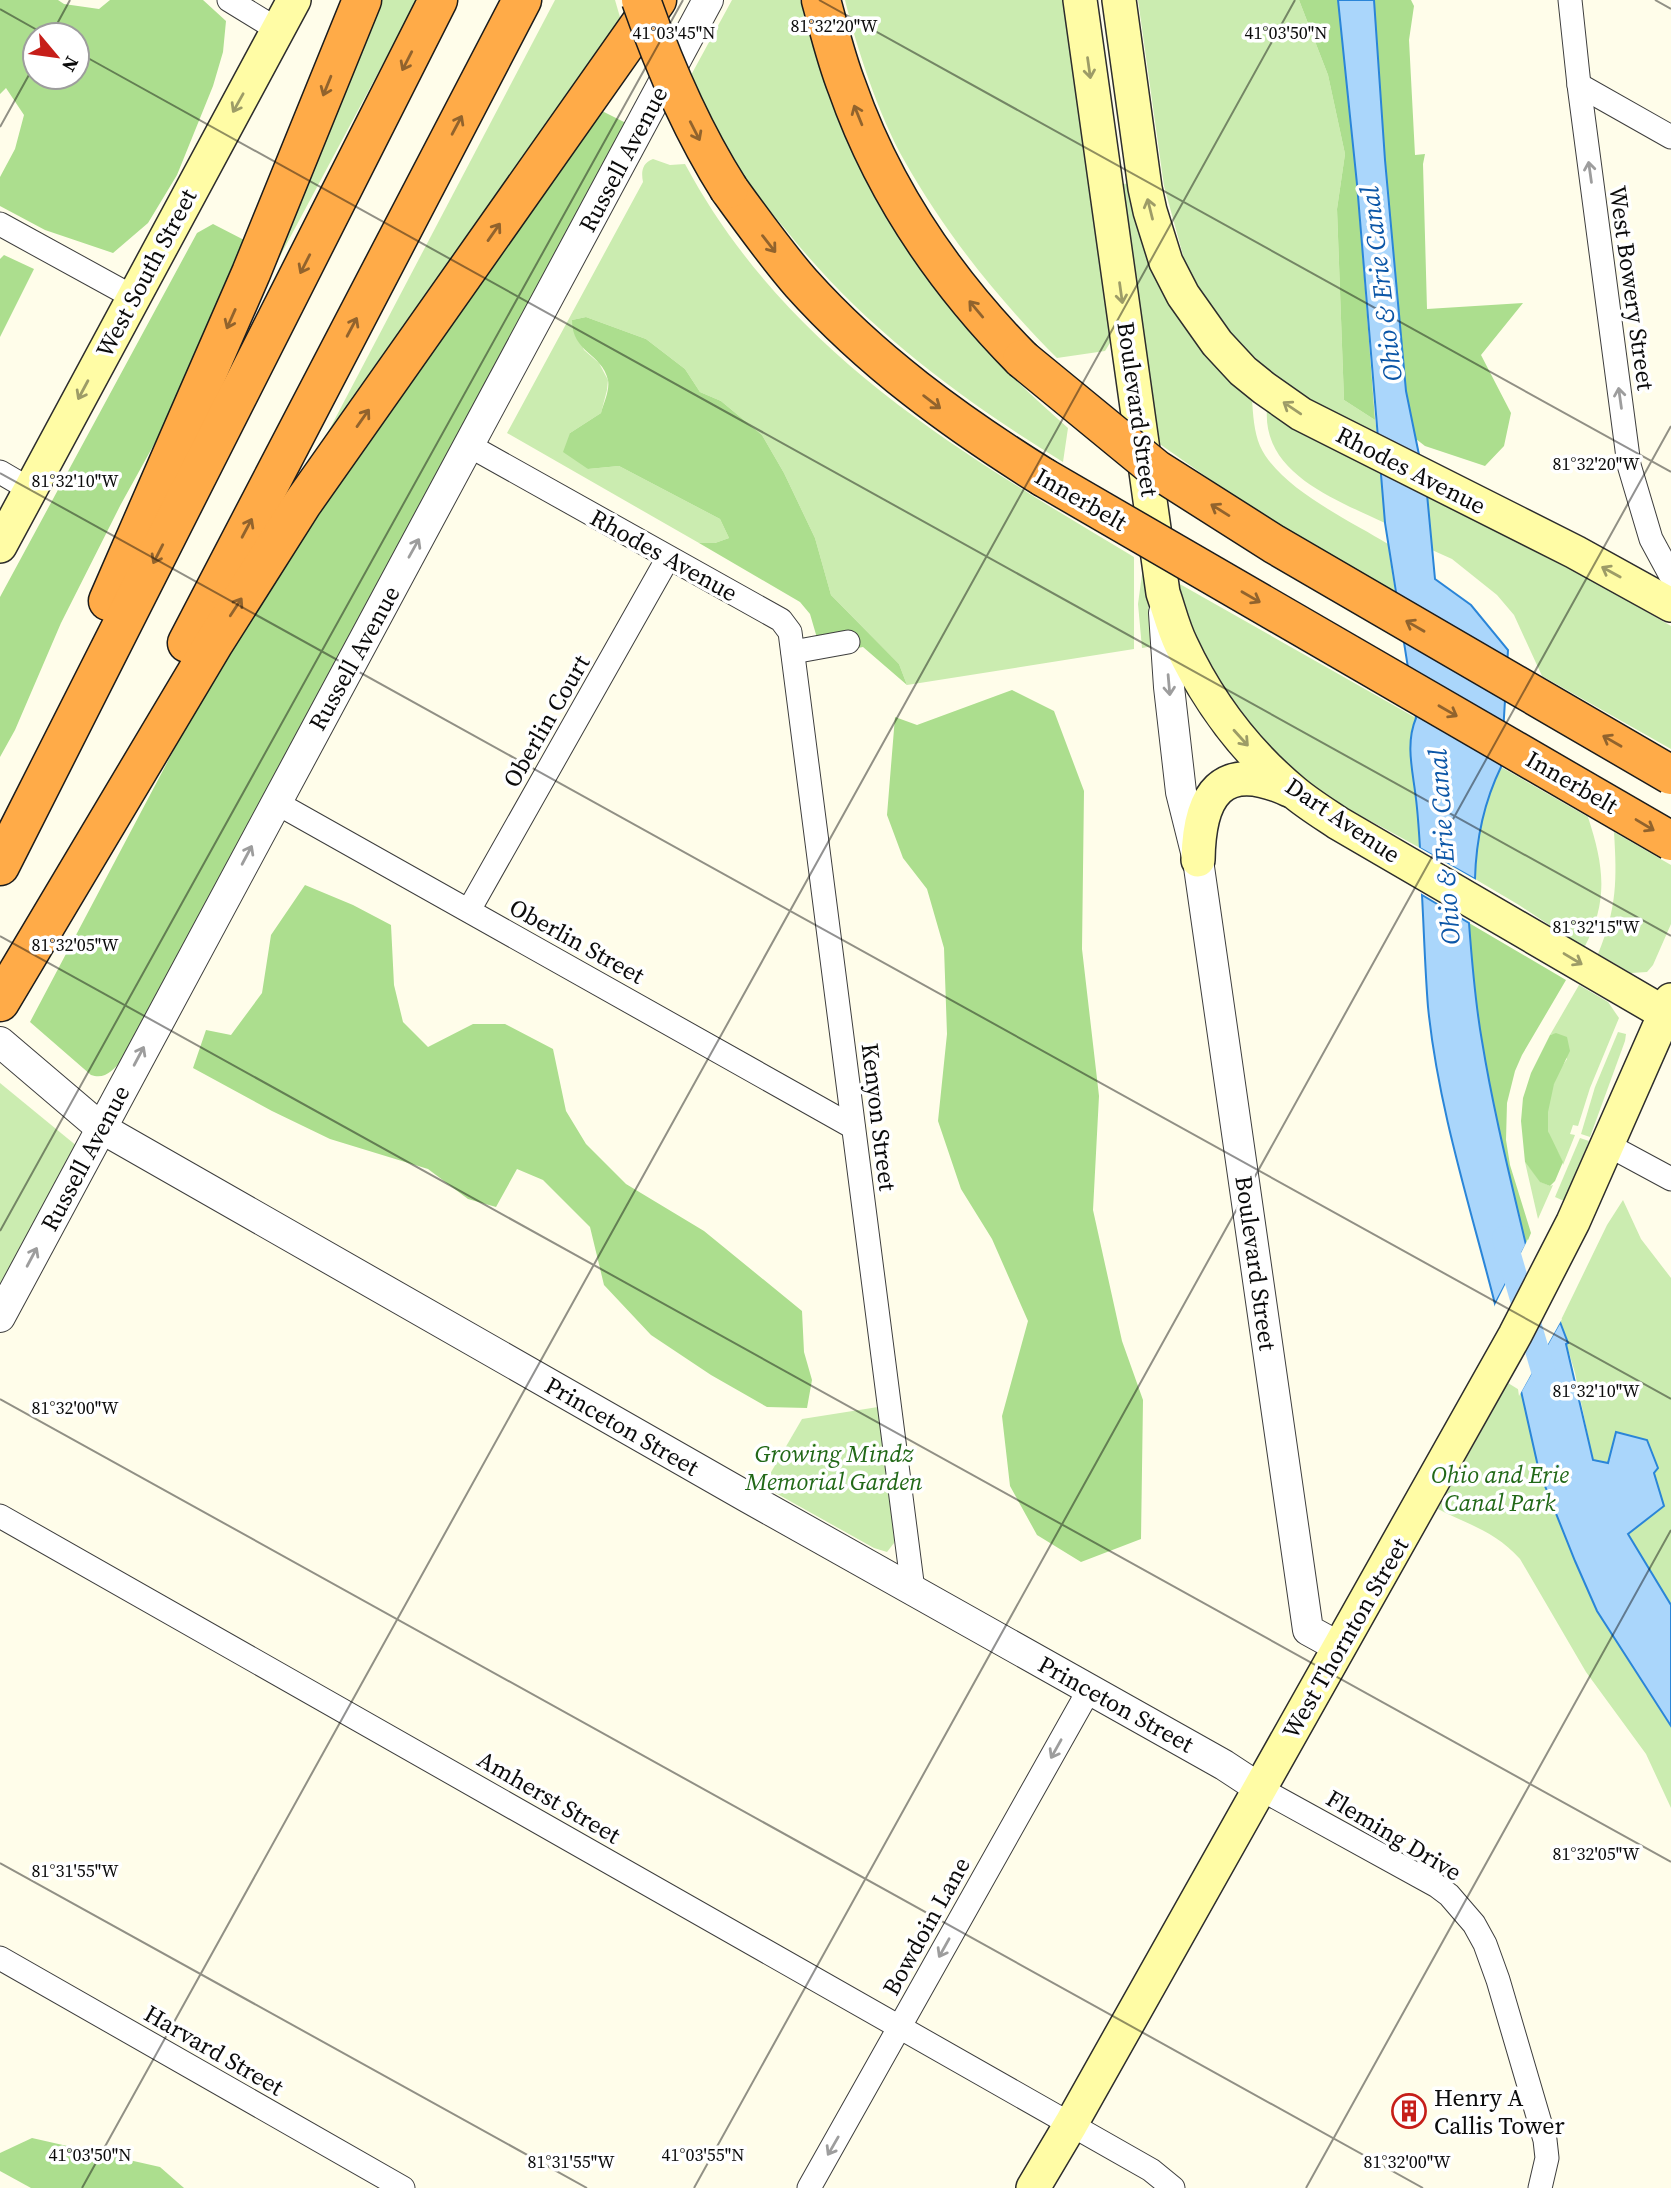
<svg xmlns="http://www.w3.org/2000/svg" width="1671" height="2188" font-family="'Source Serif 4',serif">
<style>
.green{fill:#cbecb0}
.forest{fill:#acde8e;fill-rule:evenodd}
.water{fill:#aad6fb;stroke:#2a85d8;stroke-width:2}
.pier{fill:#fffdea}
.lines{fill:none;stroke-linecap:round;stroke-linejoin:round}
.canal{stroke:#aad6fb;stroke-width:24}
.minor-casing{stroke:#3e3e3e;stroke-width:25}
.tertiary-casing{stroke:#3e3e3e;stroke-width:32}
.secondary-casing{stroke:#2d2d2d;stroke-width:36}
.motorway-casing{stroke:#1c1c1c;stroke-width:41}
.minor{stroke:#fff;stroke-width:23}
.tertiary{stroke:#fff;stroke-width:30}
.secondary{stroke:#fffca5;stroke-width:33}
.motorway{stroke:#ffab48;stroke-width:38}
.motorway-bridge-casing{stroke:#1c1c1c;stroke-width:41;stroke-linecap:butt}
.motorway-bridge{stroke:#ffab48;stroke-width:38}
.oneway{stroke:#91632d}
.oneway2{stroke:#9d9c67}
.oneway3{stroke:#9d9d9d}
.ticks{fill:none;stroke:#0b0b0b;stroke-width:2;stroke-opacity:0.45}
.labels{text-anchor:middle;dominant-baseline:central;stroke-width:7;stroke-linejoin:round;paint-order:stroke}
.street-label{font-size:24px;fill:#0b0b0b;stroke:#fff}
.park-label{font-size:24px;font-style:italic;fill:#216817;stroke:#fff}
.poi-label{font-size:24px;fill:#0b0b0b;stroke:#fff;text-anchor:start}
.water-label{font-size:26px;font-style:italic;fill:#0b56a7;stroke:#fff}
.ticks-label{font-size:18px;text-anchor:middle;fill:#0b0b0b;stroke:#fff;stroke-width:7;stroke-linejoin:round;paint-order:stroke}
</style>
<rect width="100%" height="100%" fill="#fffdea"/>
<g class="green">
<path d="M 375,0 L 417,0 L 224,361 Z"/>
<path d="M 555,0 L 615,0 L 624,31 L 336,442 L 326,436 Z"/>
<path d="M 732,0 L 800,0 C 810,34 819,69 832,102 C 861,175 912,263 962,323 C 994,361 1031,395 1068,428 L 1063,462 C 959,398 862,326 786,230 C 775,217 763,203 753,189 C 729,153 710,115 690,77 Z"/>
<path d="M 845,0 L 1067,0 L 1115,335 L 1105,351 L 1057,358 C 998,299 945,233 904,160 C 879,116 857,49 845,0 Z"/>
<path d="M 1138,0 L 1299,0 L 1328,75 L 1345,154 L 1337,209 L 1344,400 L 1375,420 L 1377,432 L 1304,400 L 1243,347 L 1216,316 L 1189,277 L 1164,186 Z"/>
<path d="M 653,159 L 670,165 L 685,164 C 786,352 957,451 1134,557 L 1134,649 L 907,685 L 899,664 L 831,595 L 815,538 L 784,473 L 762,435 L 721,401 L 700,392 L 685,369 L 646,339 L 586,317 L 572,320 L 584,350 L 599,363 L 608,380 L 607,390 L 601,413 L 570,433 L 588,469 L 619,466 L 720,519 L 729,538 L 715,543 L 699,543 L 507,433 L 643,182 C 641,172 642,163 653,159 Z"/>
<path d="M 1132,183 L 1252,399 C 1253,414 1254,432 1260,446 C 1279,488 1349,520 1388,544 L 1395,592 L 1248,506 L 1154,440 L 1123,184 Z"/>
<path d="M 1267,409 L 1381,473 L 1385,523 C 1337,500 1262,474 1267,409 Z"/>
<path d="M 1427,494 L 1543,552 L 1671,626 L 1671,749 L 1542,676 L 1514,615 L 1497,595 L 1452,559 L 1432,550 Z"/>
<path d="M 1143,567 L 1154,646 L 1142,648 L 1138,604 Z"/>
<path d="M 1178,583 L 1416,718 C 1405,744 1413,772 1416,799 C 1418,815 1419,832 1420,848 C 1389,830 1356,815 1325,795 C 1274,763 1235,711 1207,658 C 1193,633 1181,612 1178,583 Z"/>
<path d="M 1501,767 L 1588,817 C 1604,866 1609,901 1584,948 L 1519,905 L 1475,879 C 1476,841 1484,802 1501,767 Z"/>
<path d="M 1614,832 L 1671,865 L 1671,924 L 1653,965 L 1647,972 L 1631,973 L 1598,954 C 1617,908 1617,880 1614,832 Z"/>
<path d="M 1579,985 L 1608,1002 L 1619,1018 L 1590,1088 L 1578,1126 L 1573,1125 L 1570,1134 L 1575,1135 L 1563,1165 C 1561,1154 1552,1146 1549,1135 C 1542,1110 1553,1078 1567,1059 L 1553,1034 L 1550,1035 Z"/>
<path d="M 1618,1032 L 1626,1034 L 1625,1041 L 1590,1137 L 1581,1134 L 1595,1087 Z"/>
<path d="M 0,1083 L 78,1147 L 0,1289 Z"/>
<path d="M 1580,1138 L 1589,1141 L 1564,1201 L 1555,1197 Z"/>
<path d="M 1525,1162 L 1541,1182 L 1550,1186 L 1553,1185 L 1538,1219 Z"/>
<path d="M 1623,1200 L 1641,1239 L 1671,1278 L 1671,1605 L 1628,1534 L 1654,1473 L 1658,1468 L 1647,1440 L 1616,1432 L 1608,1463 L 1593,1460 L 1575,1373 L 1560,1322 L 1607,1225 Z"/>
<path d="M 1508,1383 L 1521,1391 L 1539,1471 L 1575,1561 L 1597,1611 L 1671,1727 L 1671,1808 L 1646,1754 L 1586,1672 L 1520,1559 C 1495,1531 1469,1525 1438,1509 Z"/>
<path d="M 878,1407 L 894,1537 L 894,1543 L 887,1552 L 874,1548 L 763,1486 L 802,1419 Z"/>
</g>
<g class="forest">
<path d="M 0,0 L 58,0 L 64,4 L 99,9 L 110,0 L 203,0 L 226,21 L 223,52 L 213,86 L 177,175 L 148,223 L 113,253 L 45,230 L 0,206 L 0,177 L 15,149 L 24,115 L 6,88 L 0,94 ZM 35,35 L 77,35 L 77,77 L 35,77 Z"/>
<path d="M 1299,0 L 1338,0 L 1357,184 L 1375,420 L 1344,400 L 1337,209 L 1345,154 L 1328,75 Z"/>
<path d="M 1374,0 L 1411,0 L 1414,6 L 1409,40 L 1415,155 L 1425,154 L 1423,164 L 1427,309 L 1523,303 L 1481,355 L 1511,413 L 1504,446 L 1485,466 L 1425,446 L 1416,439 L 1406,391 L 1385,160 Z"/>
<path d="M 602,111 L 626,123 L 122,1060 C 113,1070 105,1080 91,1075 L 30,1022 L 215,672 L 242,628 L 352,463 Z"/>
<path d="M 213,224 L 248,242 L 214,336 L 121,504 L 61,623 L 15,730 L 0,757 L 0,597 L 197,233 Z"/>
<path d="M 4,255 L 34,269 L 0,337 L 0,259 Z"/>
<path d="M 586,317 L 646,339 L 685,369 L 700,392 L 721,401 L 762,435 L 784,473 L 815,538 L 831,595 L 899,664 L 907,685 L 863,647 L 822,655 L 810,614 L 800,602 L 699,543 L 715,543 L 729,538 L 720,519 L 619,466 L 588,469 L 563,452 L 570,433 L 601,413 C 603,404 610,391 608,380 C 602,353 572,353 572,320 Z"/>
<path d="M 1012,690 L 1054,711 L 1084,791 L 1082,949 L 1099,1096 L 1093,1210 L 1122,1341 L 1143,1400 L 1141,1539 L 1081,1562 L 1037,1535 L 1010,1486 L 1002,1416 L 1028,1321 L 992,1239 L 961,1189 L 938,1121 L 947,1034 L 944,948 L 927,889 L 903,858 L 887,815 L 895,717 L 917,725 Z"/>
<path d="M 305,885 L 353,905 L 391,925 L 394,985 L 403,1022 L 428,1047 L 473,1024 L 505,1024 L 553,1049 L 566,1111 L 586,1144 L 626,1184 L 704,1231 L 802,1311 L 804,1352 L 812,1380 L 807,1408 L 767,1407 L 711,1375 L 651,1335 L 604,1285 L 590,1227 L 543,1180 L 517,1169 L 496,1207 L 468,1199 L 428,1169 L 330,1139 L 272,1111 L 193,1068 L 206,1030 L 231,1035 L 262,993 L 271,935 Z"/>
<path d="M 1469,923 L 1566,980 L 1522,1055 L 1515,1071 L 1507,1103 L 1506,1140 L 1510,1165 L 1531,1233 L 1526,1245 C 1510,1177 1493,1109 1482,1041 C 1475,1002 1472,963 1469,923 Z"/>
<path d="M 1556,1033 L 1567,1037 L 1570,1051 L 1554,1084 L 1548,1112 L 1548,1131 L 1563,1162 L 1555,1181 L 1550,1186 L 1540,1182 L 1525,1162 L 1521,1121 L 1523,1098 L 1531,1073 L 1550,1035 Z"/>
<path d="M 32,2138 L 160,2167 L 184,2188 L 31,2188 L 0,2171 L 0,2153 Z"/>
</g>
<g class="water">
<path d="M 1338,0 L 1374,0 L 1385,160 L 1406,391 L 1427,494 L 1435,579 L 1471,605 L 1508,650 L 1501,767 C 1484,802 1476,841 1475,879 L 1420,848 C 1419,832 1418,815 1416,799 C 1413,772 1405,744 1416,718 L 1385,523 L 1357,184 Z"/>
<path d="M 1422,895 L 1469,923 C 1472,963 1475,1002 1482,1041 C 1493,1109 1510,1177 1526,1245 L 1495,1304 C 1470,1206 1438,1107 1428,1007 C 1425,969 1424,932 1422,895 Z"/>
<path d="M 1560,1322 L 1568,1343 L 1566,1344 L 1593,1460 L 1608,1463 L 1616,1432 L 1647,1440 L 1658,1468 L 1654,1473 L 1664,1506 L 1628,1534 L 1671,1605 L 1671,1726 L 1597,1611 L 1575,1561 L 1539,1471 L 1521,1391 Z"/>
</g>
<g class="pier">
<path d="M 1416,846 L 1420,848 L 1478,881 L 1473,883 L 1418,851 Z"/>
<path d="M 1528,1239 L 1529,1247 L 1498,1306 L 1494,1307 Z"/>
<path d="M 1559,1318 L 1562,1319 L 1519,1396 L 1518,1389 Z"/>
</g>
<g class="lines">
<path class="canal" d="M 1504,1238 L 1549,1391"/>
<g class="minor-casing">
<g id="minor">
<path d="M 229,0 L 278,30"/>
<path d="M 1570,0 L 1579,85 L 1629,465 L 1651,539 L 1671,576"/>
<path d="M 1579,85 L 1671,137"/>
<path d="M 0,224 L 133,297"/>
<path d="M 470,446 L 781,620 L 790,632 L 913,1590"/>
<path d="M 0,472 L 29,489"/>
<path d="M 793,652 L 848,642"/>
<path d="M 275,802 L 853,1127"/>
<path d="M 469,910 L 668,558"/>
<path d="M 1608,1145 L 1671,1179"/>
<path d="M 0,1516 L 1151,2170 L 1173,2188"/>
<path d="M 1259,1788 L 1437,1886 L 1449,1895 L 1474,1924 L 1485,1944 L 1498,1980 L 1545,2140 L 1547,2158 L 1540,2188"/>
<path d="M 0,1958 L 403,2188"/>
<path d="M 809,2188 L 1089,1690"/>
</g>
</g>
<g class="tertiary-casing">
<g id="tertiary">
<path d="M 1164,613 L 1169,687 L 1181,792 L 1198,860 L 1308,1630 L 1339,1647"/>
<path d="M 0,1042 L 101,1128 L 747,1497 L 1224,1765 L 1259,1788"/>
<path d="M 0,1317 L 708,0"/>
</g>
</g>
<g class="secondary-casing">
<g id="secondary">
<path d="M 1080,0 L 1163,593 C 1169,610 1173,628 1181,644 C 1207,700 1246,752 1294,792 C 1307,803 1323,813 1338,823 L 1671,1017"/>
<path d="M 1119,0 L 1145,188 L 1150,211 L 1166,262 L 1183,295 L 1217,343 L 1243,371 L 1264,388 L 1301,414 L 1575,552 L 1671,605"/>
<path d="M 0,546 L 294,0"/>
<path d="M 1198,860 C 1199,795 1221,759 1289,790"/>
<path d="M 1033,2188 L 1071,2124 L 1515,1335 L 1573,1222 L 1671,1000"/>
</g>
</g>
<g class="motorway-casing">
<g id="motorway">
<path d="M 821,0 C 829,29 836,59 847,87 C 883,190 946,282 1022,359"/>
<path d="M 729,189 C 752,221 775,253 801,283 C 871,361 955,422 1043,477"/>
<path d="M 108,601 L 251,273 L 362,0"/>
<path d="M 187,643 L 522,0"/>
<path d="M 0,866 L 438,0"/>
<path d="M 0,1002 L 214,643 L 302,504 L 657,0"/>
</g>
</g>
<use href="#minor" class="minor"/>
<use href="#tertiary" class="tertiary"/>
<use href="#secondary" class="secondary"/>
<use href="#motorway" class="motorway"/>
<g class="motorway-bridge-casing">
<g id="motorway-bridge">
<path d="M 641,0 C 664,66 691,129 729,189"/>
<path d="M 1022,359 L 1156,469 L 1274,544 L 1671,775"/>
<path d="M 1043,477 L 1671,841"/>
</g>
</g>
<use href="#motorway-bridge" class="motorway-bridge"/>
</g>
<defs><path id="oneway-shaft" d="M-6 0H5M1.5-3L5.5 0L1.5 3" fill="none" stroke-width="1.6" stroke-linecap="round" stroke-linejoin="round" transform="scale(1.75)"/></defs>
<g class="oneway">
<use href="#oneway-shaft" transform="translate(407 61) rotate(117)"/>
<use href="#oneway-shaft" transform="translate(327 86) rotate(112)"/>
<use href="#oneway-shaft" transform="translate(858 115) rotate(-112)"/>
<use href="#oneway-shaft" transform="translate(457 125) rotate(-62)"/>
<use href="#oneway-shaft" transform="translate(695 131) rotate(63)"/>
<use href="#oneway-shaft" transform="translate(494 232) rotate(-55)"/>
<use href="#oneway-shaft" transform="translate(769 244) rotate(52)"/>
<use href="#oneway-shaft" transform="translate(305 264) rotate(117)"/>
<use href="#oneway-shaft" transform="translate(976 309) rotate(-130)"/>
<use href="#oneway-shaft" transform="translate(231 319) rotate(114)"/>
<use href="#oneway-shaft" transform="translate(352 327) rotate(-62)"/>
<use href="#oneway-shaft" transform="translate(932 402) rotate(37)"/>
<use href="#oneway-shaft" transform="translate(363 418) rotate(-55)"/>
<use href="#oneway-shaft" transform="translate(1220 510) rotate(-148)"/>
<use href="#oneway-shaft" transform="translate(247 528) rotate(-62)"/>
<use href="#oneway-shaft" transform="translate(158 554) rotate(117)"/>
<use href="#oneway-shaft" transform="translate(1251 597) rotate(30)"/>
<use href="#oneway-shaft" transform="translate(236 607) rotate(-57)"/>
<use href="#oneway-shaft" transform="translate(1415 626) rotate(-150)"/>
<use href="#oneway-shaft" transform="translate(1448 711) rotate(30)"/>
<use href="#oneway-shaft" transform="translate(1612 741) rotate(-150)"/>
<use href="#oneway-shaft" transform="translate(1645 825) rotate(31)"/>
</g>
<g class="oneway2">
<use href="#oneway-shaft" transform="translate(1089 68) rotate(82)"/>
<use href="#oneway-shaft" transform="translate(238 103) rotate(119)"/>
<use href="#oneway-shaft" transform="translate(1150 209) rotate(-104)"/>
<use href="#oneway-shaft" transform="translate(1121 293) rotate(82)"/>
<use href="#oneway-shaft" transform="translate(83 390) rotate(118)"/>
<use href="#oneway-shaft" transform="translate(1292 408) rotate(-146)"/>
<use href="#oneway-shaft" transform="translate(1611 572) rotate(-151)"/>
<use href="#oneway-shaft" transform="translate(1241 738) rotate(48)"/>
<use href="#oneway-shaft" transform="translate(1573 959) rotate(31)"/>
</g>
<g class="oneway3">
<use href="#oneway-shaft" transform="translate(1590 172) rotate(-98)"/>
<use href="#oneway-shaft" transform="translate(1620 398) rotate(-98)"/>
<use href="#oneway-shaft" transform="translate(414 548) rotate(-61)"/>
<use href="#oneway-shaft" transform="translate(1169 685) rotate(85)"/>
<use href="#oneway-shaft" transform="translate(247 855) rotate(-62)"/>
<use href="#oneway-shaft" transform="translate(139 1056) rotate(-62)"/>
<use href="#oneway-shaft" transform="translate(32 1257) rotate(-62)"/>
<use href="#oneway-shaft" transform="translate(1056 1749) rotate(119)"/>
<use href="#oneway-shaft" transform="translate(944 1948) rotate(119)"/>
<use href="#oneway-shaft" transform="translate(833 2146) rotate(120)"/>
</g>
<path class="ticks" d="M 819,0 L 1671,472M 1655,0 L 1671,9M 0,9 L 46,35M 51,35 L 70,0M 77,52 L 1671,936M 0,127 L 35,64M 0,473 L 1671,1399M 0,936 L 1671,1862M 0,1231 L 683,0M 0,1399 L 1423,2188M 0,1863 L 587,2188M 82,2188 L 1295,0M 694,2188 L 1671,426M 1306,2188 L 1671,1530"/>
<defs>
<g id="building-ring" transform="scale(1.75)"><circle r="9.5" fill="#fff" stroke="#c61e19" stroke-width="1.5"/><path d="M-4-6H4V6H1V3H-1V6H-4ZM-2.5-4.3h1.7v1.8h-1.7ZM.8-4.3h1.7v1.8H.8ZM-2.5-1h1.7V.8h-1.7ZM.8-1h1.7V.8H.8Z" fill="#c61e19"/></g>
</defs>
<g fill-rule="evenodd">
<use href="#building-ring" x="1409" y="2111"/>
</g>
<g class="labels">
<g class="street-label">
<text transform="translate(623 159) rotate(-62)">Russell Avenue</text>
<text transform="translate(146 273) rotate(-62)">West South Street</text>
<text transform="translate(1632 288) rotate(82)">West Bowery Street</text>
<text transform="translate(1138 409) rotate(82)">Boulevard Street</text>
<text transform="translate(1411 470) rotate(27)">Rhodes Avenue</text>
<text transform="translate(1081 499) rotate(30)">Innerbelt</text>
<text transform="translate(664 555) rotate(29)">Rhodes Avenue</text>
<text transform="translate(354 658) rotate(-61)">Russell Avenue</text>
<text transform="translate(546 721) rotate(-60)">Oberlin Court</text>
<text transform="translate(1572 782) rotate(30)">Innerbelt</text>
<text transform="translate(1343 820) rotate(34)">Dart Avenue</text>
<text transform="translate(577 941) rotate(29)">Oberlin Street</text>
<text transform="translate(879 1117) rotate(83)">Kenyon Street</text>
<text transform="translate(85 1158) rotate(-62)">Russell Avenue</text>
<text transform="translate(1256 1263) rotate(82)">Boulevard Street</text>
<text transform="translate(622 1426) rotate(30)">Princeton Street</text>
<text transform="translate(1345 1638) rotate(-60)">West Thornton Street</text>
<text transform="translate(1116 1704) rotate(29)">Princeton Street</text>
<text transform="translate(549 1797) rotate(30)">Amherst Street</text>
<text transform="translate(1394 1835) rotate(31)">Fleming Drive</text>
<text transform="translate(926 1926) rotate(-61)">Bowdoin Lane</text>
<text transform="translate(214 2050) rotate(30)">Harvard Street</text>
</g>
<g class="park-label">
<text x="834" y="1453">Growing Mindz<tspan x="834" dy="28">Memorial Garden</tspan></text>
<text x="1500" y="1474">Ohio and Erie<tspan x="1500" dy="28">Canal Park</tspan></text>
</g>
<g class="poi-label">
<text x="1434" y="2097">Henry A<tspan x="1434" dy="28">Callis Tower</tspan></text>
</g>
<g class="water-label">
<text transform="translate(1381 284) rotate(-97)">Ohio &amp; Erie Canal</text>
<text transform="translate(1444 847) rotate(-94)">Ohio &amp; Erie Canal</text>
</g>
</g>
<g class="ticks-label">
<text x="834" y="32">81°32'20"W</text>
<text x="674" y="39">41°03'45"N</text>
<text x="1286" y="39">41°03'50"N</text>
<text x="1596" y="470">81°32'20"W</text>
<text x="75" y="487">81°32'10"W</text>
<text x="1596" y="933">81°32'15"W</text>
<text x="75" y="951">81°32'05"W</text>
<text x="1596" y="1397">81°32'10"W</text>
<text x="75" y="1414">81°32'00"W</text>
<text x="1596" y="1860">81°32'05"W</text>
<text x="75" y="1877">81°31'55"W</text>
<text x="90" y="2161">41°03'50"N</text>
<text x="703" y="2161">41°03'55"N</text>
<text x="571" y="2168">81°31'55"W</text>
<text x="1407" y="2168">81°32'00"W</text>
</g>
<g transform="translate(56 56) rotate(119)"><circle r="33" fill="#ffffff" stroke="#9d9d9d" stroke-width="2"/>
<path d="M0-5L12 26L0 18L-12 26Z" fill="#c61e19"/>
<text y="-10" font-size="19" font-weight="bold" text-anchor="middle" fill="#0b0b0b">N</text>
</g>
</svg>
